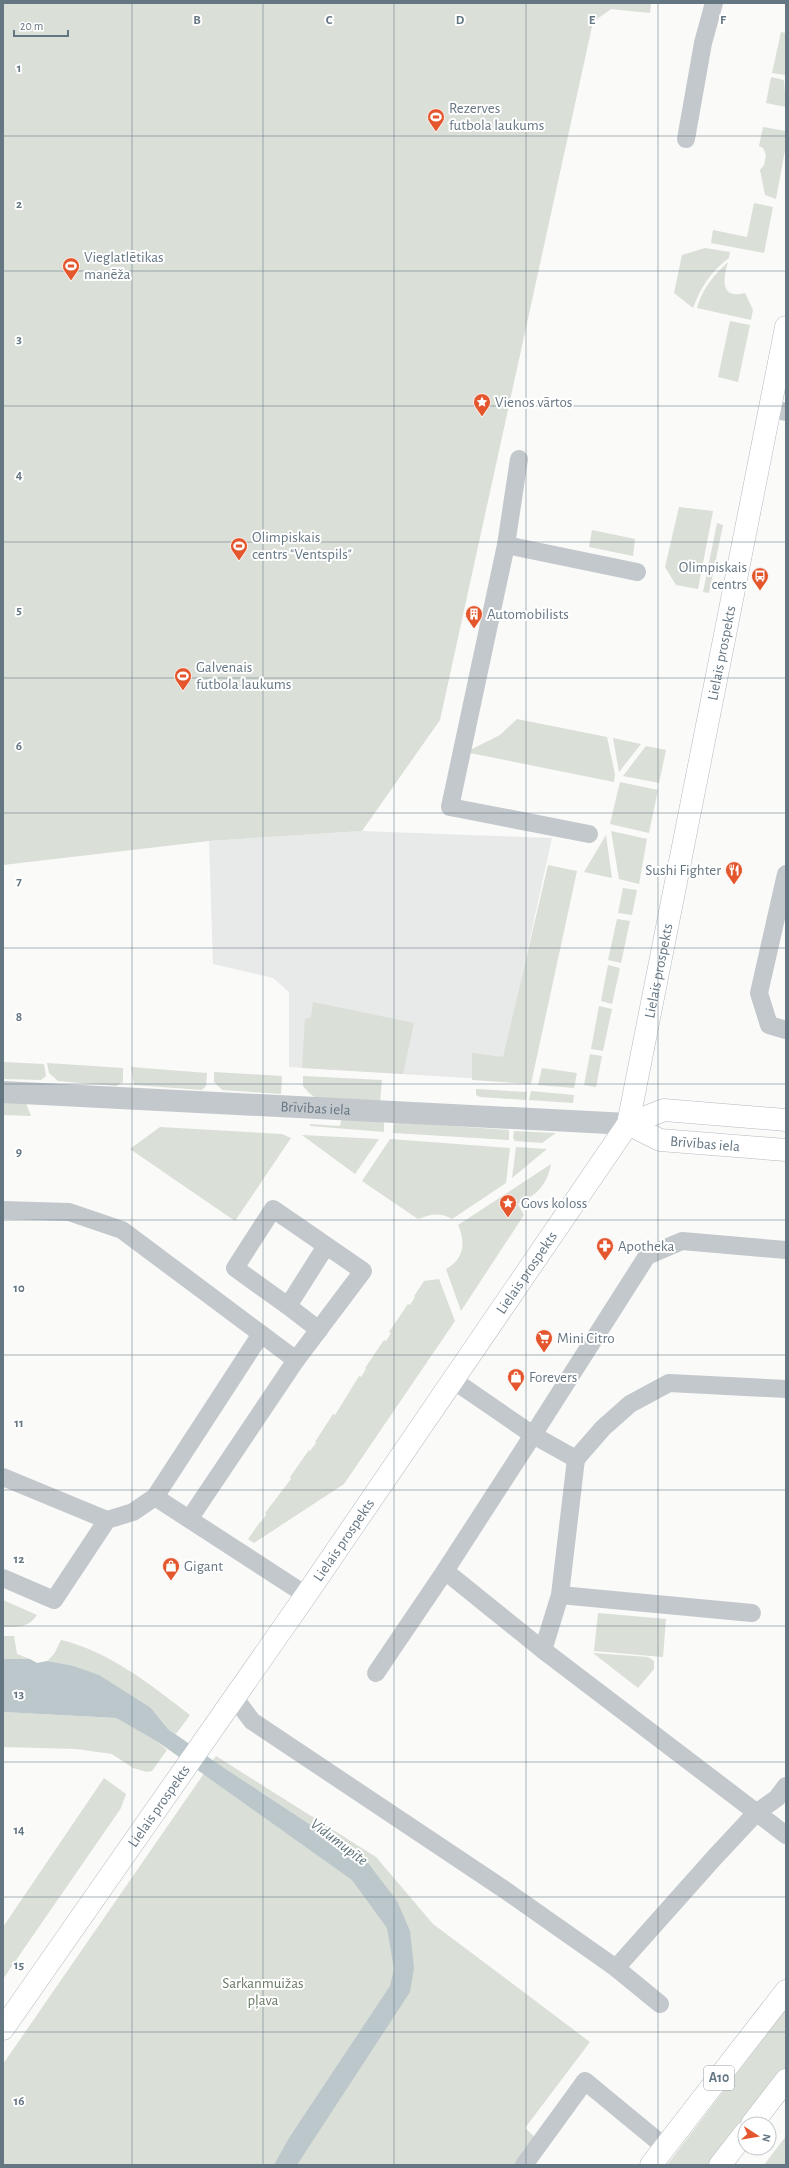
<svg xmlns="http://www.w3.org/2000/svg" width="789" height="2168" font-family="'Alegreya Sans',sans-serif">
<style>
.built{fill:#e8e9e9}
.green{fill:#dadfd7}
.water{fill:#bbc7cb}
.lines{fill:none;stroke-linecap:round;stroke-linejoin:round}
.secondary-casing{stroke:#b3babf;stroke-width:23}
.primary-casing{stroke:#b5babe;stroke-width:23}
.minor{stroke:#c3c8cc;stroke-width:18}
.tertiary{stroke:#c3c8cc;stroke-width:22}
.secondary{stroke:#fff;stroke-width:22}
.primary{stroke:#fff;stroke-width:22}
.grid{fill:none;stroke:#657683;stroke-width:1;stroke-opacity:0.55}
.labels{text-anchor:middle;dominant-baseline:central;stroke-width:4;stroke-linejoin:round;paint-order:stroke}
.shield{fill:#fff;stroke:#939fa8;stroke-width:1}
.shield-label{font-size:14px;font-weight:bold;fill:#657683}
.poi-label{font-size:15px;fill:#657683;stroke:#fff;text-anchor:start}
.street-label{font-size:15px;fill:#657683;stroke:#fff}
.park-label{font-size:15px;fill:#687a64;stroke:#fff}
.water-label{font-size:16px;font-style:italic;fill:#60757c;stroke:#fff}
.grid-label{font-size:13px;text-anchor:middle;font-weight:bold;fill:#657683;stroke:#fff;stroke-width:4;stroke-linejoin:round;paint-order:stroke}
</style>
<rect width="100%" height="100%" fill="#fafaf8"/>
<path class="built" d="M 362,831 L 552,838 L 499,1080 L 289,1067 L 289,992 L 273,978 L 213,964 L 209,841 Z"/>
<g class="green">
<path d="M 3,3 L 651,3 L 650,13 L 611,9 L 593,22 L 440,720 L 362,831 L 209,841 L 3,865 Z"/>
<path d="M 781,32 L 786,33 L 785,75 L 772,73 Z"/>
<path d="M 771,77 L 784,80 L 786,107 L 766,103 Z"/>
<path d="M 763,127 L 786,131 L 786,145 L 776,199 L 765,195 L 760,170 L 764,165 L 766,155 L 763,148 L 759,146 Z"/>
<path d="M 754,203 L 773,207 L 764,253 L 711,243 L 713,230 L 747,237 Z"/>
<path d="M 705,248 L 730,252 L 729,258 C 710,272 701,287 693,308 L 674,293 L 682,255 Z"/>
<path d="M 728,262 C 723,278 720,300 745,293 L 753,310 L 751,320 L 697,308 C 702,289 714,275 728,262 Z"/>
<path d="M 730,321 L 750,325 L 738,382 L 718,377 Z"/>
<path d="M 679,507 L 713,511 L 698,589 L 676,585 L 665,567 Z"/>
<path d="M 717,523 L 723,525 L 709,593 L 703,592 Z"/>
<path d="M 592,530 L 635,539 L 633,556 L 589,547 Z"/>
<path d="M 517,719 L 607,737 L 615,774 L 614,782 L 470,753 L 470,750 L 500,735 Z"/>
<path d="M 613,738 L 641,744 L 619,772 Z"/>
<path d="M 646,746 L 666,750 L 659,783 L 623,776 Z"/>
<path d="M 620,782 L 658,790 L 649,833 L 610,824 Z"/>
<path d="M 611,831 L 647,839 L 639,884 L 619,879 Z"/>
<path d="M 606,835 L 612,878 L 584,872 Z"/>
<path d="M 548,865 L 577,871 L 531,1084 L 472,1080 L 472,1053 L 503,1057 Z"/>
<path d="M 623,888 L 637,890 L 632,915 L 618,913 Z"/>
<path d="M 617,919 L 630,921 L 621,963 L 608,960 Z"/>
<path d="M 608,965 L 620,968 L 612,1004 L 601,1001 Z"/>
<path d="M 313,1002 L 414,1023 L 403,1074 L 302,1068 L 305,1019 L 311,1017 Z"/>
<path d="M 599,1006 L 612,1009 L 603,1051 L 591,1049 Z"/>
<path d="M 590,1054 L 602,1056 L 596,1087 L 584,1085 Z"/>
<path d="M 3,1062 L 44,1064 L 46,1076 L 41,1080 L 3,1079 Z"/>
<path d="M 47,1063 L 123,1068 L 123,1082 L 116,1086 L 58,1081 L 49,1073 Z"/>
<path d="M 131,1067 L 207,1073 L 206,1086 L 202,1090 L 134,1085 Z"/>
<path d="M 542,1068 L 577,1073 L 574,1088 L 538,1085 Z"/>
<path d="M 214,1072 L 282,1076 L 281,1094 L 222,1090 L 214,1082 Z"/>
<path d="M 303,1076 L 382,1080 L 380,1103 L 320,1100 L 310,1094 L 303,1086 Z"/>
<path d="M 476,1089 L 527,1092 L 526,1100 L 480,1097 L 476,1095 Z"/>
<path d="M 531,1091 L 574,1095 L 573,1103 L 529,1100 Z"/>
<path d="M 3,1100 L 25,1101 L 31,1116 L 3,1115 Z"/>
<path d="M 342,1117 L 384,1122 L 384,1132 L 310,1126 L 310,1124 L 340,1126 Z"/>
<path d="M 394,1122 L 509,1130 L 509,1140 L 393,1133 Z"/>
<path d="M 160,1127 L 282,1134 L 291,1138 L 235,1221 L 130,1149 Z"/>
<path d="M 514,1131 L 556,1133 L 542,1143 L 515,1141 L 513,1138 Z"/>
<path d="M 302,1135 L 379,1139 L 355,1174 Z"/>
<path d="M 390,1139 L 510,1148 L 506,1183 L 452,1219 C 440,1212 431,1214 418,1219 L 362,1181 Z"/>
<path d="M 516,1147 L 547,1149 L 512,1178 Z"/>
<path d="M 551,1164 C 547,1185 537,1195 518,1204 L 524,1215 L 461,1311 L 446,1269 C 464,1260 466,1242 458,1225 Z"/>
<path d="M 439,1279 L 455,1321 L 344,1484 L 254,1543 L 248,1539 L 260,1522 L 261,1522 L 266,1515 L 265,1513 L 291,1479 L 290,1477 L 309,1450 L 310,1451 L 316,1443 L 315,1442 L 333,1414 L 335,1415 L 359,1376 L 361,1377 L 366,1369 L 365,1368 L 384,1340 L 386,1341 L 391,1333 L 389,1332 L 408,1304 L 410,1305 L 415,1297 L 414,1296 L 424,1281 Z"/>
<path d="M 3,1600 L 37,1615 C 28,1628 18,1627 3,1627 Z"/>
<path d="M 598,1613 L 666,1619 L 663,1657 L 594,1651 Z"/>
<path d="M 3,1636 L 14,1636 L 17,1654 L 30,1659 L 3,1659 Z"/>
<path d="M 61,1640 C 109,1651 151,1685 190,1715 L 176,1734 L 168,1729 L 151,1708 L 70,1665 L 47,1661 L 54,1654 Z"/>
<path d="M 593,1653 L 648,1657 L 654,1661 L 654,1669 L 638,1688 Z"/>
<path d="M 3,1712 L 116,1718 L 158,1742 L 167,1750 L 152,1771 L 147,1772 L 133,1768 L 112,1754 L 76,1749 L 3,1747 Z"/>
<path d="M 216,1756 L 376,1857 L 433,1924 L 590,2042 L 525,2128 L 537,2139 L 517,2165 L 3,2165 L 3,2064 Z"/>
<path d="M 104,1778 L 126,1794 L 121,1808 L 3,1979 L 3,1927 Z"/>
<path d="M 786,2009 L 786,2070 L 713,2165 L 667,2165 Z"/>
<path d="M 786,2136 L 786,2165 L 764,2165 Z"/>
</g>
<path class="water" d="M 3,1659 L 30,1659 L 37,1663 L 47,1661 L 70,1665 L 99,1675 L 151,1708 L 168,1729 L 221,1766 L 368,1863 L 397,1901 L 410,1931 L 414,1968 L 410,1992 L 297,2165 L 274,2165 L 289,2138 L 390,1986 L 394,1969 L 387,1928 L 352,1880 L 213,1781 L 158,1742 L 116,1718 L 3,1712 Z"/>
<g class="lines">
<g class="secondary-casing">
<g id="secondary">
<path id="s2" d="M 628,1124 L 660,1140 L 786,1150"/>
<path d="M 628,1124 L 664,1110 L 786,1120"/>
<path id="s3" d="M 3,2029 L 306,1595 L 628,1124 L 786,327"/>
</g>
</g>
<g class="primary-casing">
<g id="primary">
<path d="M 752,2124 L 786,2080"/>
<path d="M 651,2165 L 786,1991"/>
<path d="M 720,2165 L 745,2133"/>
</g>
</g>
<g class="minor">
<path d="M 686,139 L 703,43 L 714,3"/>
<path d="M 770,408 L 786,412"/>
<path d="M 519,459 L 506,545 L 450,807 L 589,834"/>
<path d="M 506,545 L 637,572"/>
<path d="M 786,874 L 759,993 L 769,1025 L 786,1030"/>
<path d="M 3,1210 L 69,1212 L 122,1230 L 296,1360"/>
<path d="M 288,1306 L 319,1330"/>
<path d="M 453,1380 L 533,1435 L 647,1256 L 682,1241 L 786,1250"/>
<path d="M 786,1389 L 669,1383 L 630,1404 L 603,1428 L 576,1459 L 533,1435 L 445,1571 L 543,1650 L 786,1835"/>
<path d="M 3,1477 L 107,1520"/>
<path d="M 155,1497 L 306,1595"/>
<path d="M 190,1518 L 296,1360 L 363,1271 L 273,1209 L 235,1268 L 288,1306 L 326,1246"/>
<path d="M 3,1578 L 54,1600 L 107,1520 L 133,1512 L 155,1497 L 261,1334"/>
<path d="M 560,1595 L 752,1613"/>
<path d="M 543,1650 L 560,1595 L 576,1459"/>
<path d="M 376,1673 L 445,1571"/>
<path d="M 234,1697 L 252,1721 L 505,1890 L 616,1968 L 660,2004"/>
<path d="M 616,1968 L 714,1858 L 756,1813 L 777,1798 L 786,1786"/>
<path d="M 524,2165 L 585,2081 L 665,2147"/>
</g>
<path class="tertiary" id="s1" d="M 3,1092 L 628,1124"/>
<use href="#secondary" class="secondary"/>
<use href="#primary" class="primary"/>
</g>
<path class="grid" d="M 132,3 L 132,2165M 263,3 L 263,2165M 394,3 L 394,2165M 526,3 L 526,2165M 658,3 L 658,2165M 3,136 L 786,136M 3,271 L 786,271M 3,406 L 786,406M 3,542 L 786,542M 3,678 L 786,678M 3,813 L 786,813M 3,948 L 786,948M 3,1084 L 786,1084M 3,1220 L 786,1220M 3,1355 L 786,1355M 3,1490 L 786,1490M 3,1626 L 786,1626M 3,1762 L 786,1762M 3,1897 L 786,1897M 3,2032 L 786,2032"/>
<defs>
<g id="stadium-pin" transform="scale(0.9)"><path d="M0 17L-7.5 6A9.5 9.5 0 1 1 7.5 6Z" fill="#e4572e" stroke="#fff"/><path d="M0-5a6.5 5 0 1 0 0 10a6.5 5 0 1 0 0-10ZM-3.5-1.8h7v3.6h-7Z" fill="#fff"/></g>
<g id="sight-pin" transform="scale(0.9)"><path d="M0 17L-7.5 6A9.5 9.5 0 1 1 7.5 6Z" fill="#e4572e" stroke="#fff"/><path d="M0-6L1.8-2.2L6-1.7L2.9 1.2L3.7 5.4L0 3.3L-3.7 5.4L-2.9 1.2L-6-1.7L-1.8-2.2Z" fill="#fff"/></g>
<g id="bus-pin" transform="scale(0.9)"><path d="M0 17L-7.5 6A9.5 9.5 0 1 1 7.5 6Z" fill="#e4572e" stroke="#fff"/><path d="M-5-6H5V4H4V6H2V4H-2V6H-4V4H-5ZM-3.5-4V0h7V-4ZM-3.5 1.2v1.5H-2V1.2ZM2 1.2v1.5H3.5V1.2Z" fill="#fff"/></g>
<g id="building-pin" transform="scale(0.9)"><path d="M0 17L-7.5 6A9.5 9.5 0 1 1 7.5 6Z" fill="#e4572e" stroke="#fff"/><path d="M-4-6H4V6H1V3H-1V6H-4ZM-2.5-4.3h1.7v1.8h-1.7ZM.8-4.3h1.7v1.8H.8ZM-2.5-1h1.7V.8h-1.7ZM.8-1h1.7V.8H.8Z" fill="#fff"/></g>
<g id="restaurant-pin" transform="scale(0.9)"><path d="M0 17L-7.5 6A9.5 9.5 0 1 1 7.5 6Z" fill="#e4572e" stroke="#fff"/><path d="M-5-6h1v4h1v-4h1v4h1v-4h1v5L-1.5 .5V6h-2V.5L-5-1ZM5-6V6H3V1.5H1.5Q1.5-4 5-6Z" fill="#fff"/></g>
<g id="pharmacy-pin" transform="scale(0.9)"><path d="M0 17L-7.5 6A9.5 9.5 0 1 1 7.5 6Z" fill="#e4572e" stroke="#fff"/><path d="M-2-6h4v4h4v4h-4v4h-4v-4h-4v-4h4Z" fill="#fff"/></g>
<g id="supermarket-pin" transform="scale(0.9)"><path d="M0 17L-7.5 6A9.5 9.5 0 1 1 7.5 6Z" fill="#e4572e" stroke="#fff"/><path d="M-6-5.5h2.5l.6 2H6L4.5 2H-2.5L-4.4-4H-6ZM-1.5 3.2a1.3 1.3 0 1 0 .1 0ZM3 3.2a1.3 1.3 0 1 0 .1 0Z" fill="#fff"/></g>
<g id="shop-pin" transform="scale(0.9)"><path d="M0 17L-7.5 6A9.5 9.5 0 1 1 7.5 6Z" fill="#e4572e" stroke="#fff"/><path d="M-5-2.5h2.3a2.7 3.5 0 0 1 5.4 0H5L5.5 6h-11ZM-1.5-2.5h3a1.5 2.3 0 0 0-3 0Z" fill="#fff"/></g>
</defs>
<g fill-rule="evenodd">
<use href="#stadium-pin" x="436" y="117"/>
<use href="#stadium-pin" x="71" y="266"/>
<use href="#sight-pin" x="482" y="402"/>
<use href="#stadium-pin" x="239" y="546"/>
<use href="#bus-pin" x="760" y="576"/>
<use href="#building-pin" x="474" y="614"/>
<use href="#stadium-pin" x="183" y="676"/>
<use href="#restaurant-pin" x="734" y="870"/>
<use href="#sight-pin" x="508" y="1203"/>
<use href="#pharmacy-pin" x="605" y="1246"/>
<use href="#supermarket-pin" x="544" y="1338"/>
<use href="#shop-pin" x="516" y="1377"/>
<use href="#shop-pin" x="171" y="1566"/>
</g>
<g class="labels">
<rect class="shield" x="704" y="2066" width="30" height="24" rx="3"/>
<g class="shield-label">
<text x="719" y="2078">A10</text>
</g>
<g class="poi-label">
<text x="449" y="108">Rezerves<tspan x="449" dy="17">futbola laukums</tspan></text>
<text x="84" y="257">Vieglatlētikas<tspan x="84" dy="17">manēža</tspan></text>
<text x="495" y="402">Vienos vārtos</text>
<text x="252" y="537">Olimpiskais<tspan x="252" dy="17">centrs "Ventspils"</tspan></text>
<text x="747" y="567" text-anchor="end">Olimpiskais<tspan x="747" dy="17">centrs</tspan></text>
<text x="487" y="614">Automobilists</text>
<text x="196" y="667">Galvenais<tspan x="196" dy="17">futbola laukums</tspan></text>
<text x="721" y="870" text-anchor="end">Sushi Fighter</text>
<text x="521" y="1203">Govs koloss</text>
<text x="618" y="1246">Apotheka</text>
<text x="557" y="1338">Mini Citro</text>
<text x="529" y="1377">Forevers</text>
<text x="184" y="1566">Gigant</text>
</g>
<g class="street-label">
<text stroke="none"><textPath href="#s3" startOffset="1580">Lielais prospekts</textPath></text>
<text stroke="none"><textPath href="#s3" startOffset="1256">Lielais prospekts</textPath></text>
<text stroke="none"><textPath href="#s1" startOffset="313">Brīvības iela</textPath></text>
<text stroke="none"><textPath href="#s2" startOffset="81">Brīvības iela</textPath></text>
<text stroke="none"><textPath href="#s3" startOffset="920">Lielais prospekts</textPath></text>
<text stroke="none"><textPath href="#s3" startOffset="596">Lielais prospekts</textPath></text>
<text stroke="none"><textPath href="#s3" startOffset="272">Lielais prospekts</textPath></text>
</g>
<g class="park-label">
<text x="263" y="1983">Sarkanmuižas<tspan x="263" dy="17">pļava</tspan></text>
</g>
<g class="water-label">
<text transform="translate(339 1842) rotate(37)">Vidumupīte</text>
</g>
</g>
<g class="grid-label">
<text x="197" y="24">B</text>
<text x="329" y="24">C</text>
<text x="460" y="24">D</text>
<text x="592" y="24">E</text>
<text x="723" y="24">F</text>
<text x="19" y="72">1</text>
<text x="19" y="208">2</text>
<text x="19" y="343">3</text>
<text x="19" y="479">4</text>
<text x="19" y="614">5</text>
<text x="19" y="750">6</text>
<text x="19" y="885">7</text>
<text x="19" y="1021">8</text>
<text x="19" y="1156">9</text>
<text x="19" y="1292">10</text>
<text x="19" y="1427">11</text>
<text x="19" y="1563">12</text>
<text x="19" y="1698">13</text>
<text x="19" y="1834">14</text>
<text x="19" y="1969">15</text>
<text x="19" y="2105">16</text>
</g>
<rect width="789" height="2168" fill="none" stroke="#657683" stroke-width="8"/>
<g transform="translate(757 2136) rotate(102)"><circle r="19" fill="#ffffff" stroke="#c1c8cd"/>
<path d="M0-3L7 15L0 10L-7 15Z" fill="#e4572e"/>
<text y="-6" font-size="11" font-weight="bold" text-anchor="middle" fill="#657683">N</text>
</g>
<path d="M14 30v6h54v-6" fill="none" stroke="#657683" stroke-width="2"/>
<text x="20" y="30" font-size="12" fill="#657683" stroke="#ffffff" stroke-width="3" paint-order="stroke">20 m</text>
</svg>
